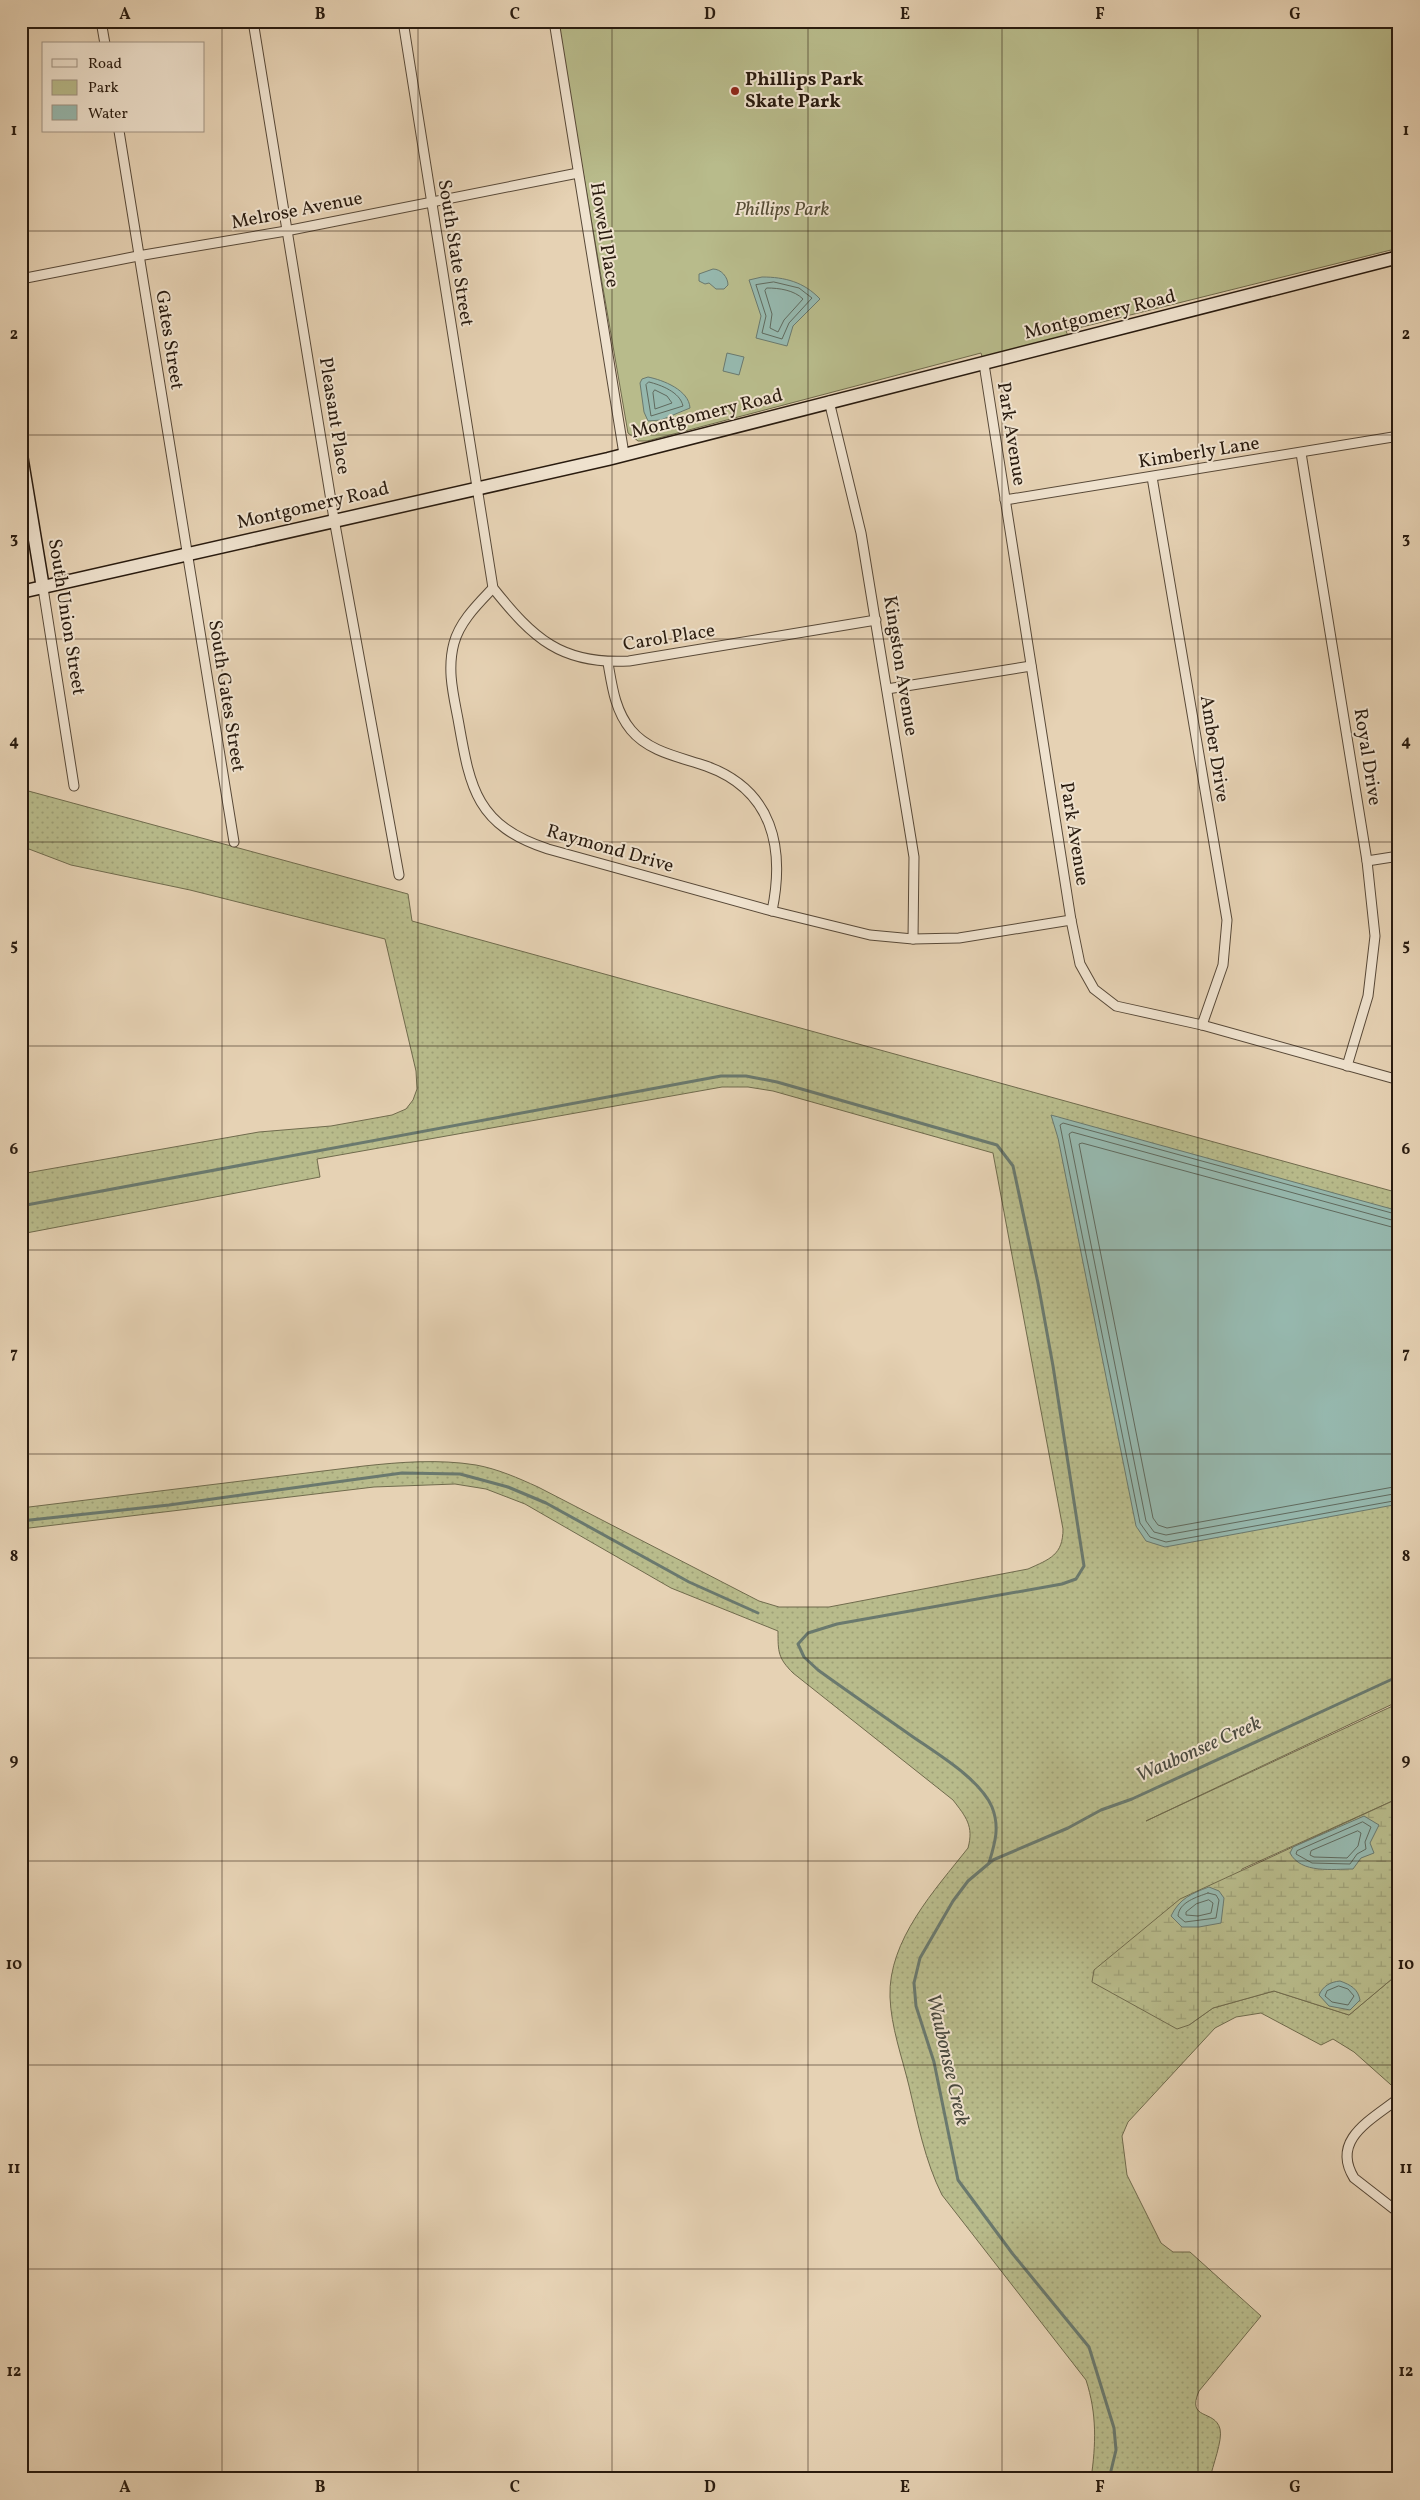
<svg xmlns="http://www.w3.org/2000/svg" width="1420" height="2500" font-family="Vollkorn,serif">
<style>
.grass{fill:url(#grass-dots);stroke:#706b4d}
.wetland{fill:url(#wetland-marsh);stroke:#706b4d}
.green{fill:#b8bb8b;stroke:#706b4d}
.water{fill:#96b8ae;stroke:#6a796e}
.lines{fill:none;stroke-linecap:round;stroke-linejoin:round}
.shore{stroke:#606a5e;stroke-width:1}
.stream{stroke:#6a796e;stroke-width:3}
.street-casing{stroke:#584938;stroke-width:11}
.secondary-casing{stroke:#291b0f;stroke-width:15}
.street{stroke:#efe2ce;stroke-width:9}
.secondary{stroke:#efe2ce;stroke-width:12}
.grid{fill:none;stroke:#291b0f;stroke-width:1;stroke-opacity:0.55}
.poi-dot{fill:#8f2418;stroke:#efe2ce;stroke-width:2}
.labels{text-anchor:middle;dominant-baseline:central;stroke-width:4;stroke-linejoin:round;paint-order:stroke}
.poi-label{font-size:19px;font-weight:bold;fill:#291b0f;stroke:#efe2ce;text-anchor:start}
.park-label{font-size:19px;font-style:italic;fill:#544b34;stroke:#efe2ce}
.street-label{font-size:19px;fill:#291b0f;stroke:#efe2ce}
.water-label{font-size:20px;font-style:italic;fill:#4a4a3f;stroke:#efe2ce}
.neatline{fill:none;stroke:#291b0f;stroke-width:2}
.grid-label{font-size:16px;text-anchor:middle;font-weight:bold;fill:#291b0f}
</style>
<defs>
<pattern id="grass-dots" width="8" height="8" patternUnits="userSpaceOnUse" patternTransform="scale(1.25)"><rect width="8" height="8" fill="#b8bb8b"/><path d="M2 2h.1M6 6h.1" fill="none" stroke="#9ea077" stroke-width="1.8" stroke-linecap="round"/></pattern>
<pattern id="wetland-marsh" width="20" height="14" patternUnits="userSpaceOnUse" patternTransform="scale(1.25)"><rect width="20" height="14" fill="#b8bb8b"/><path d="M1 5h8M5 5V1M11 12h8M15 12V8" fill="none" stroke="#9ea077"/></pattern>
</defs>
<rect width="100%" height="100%" fill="#e6d2b4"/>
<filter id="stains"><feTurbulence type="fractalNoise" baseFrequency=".004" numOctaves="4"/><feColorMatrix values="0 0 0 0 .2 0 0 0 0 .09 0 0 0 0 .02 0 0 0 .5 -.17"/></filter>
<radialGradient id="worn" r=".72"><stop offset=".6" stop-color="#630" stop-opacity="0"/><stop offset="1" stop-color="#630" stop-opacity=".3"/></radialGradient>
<path class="grass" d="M 21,789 L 408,894 L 412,921 L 1399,1193 L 1399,1701 L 1146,1821 L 1399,1703 L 1399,1798 L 1242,1869 L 1189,2025 L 1213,2008 L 1274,1991 L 1349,2015 L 1399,1973 L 1399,2092 L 1354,2052 L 1333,2039 L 1321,2045 L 1261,2013 L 1236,2017 L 1215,2028 L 1128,2122 L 1122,2136 L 1127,2175 L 1161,2243 L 1173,2252 L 1190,2252 L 1261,2316 L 1199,2391 C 1186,2421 1215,2409 1220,2429 C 1223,2440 1212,2467 1210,2479 L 1091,2479 C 1096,2444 1097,2414 1086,2380 L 942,2195 C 925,2161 918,2124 909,2086 C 902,2057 891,2027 890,1997 C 888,1940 935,1890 968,1848 C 974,1826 966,1817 953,1800 L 793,1673 C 778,1658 778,1652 778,1631 L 671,1588 L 525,1504 L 486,1489 L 455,1484 L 374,1487 L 21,1529 L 21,1508 L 364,1466 C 401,1462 439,1459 476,1465 C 498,1469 518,1478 538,1487 L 759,1601 L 779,1607 L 829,1607 L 1028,1569 C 1050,1559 1063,1555 1063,1529 L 993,1153 L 773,1091 L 748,1087 L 722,1087 L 317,1159 L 320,1177 L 21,1234 L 21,1174 L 259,1132 L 331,1126 L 392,1115 L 406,1109 L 413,1100 L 417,1089 L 416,1071 L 385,939 L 190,890 L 71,865 L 21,846 Z"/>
<path class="wetland" d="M 1399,1798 L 1399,1973 L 1349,2015 L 1274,1991 L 1213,2008 L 1189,2025 L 1177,2029 L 1092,1982 L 1094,1970 L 1180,1899 Z"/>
<path class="green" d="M 557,21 L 1399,21 L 1399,248 L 1066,331 L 1069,338 L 984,364 L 981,353 L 647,441 L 638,441 L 628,433 Z"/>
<g class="water">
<path d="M 713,269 C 721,269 728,277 728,285 L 724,289 L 716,289 L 709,283 L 705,284 L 699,281 L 699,274 Z"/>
<path d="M 762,277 C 785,277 804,282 820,299 L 793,326 L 787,346 L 756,338 L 761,316 L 749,280 Z"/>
<path d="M 727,353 L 744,357 L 739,375 L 723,371 Z"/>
<path d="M 648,377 C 663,380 689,390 690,408 L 661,420 L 648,421 L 644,412 L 640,383 L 642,379 Z"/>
<path d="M 1051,1115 L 1399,1211 L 1399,1504 L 1165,1547 L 1146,1541 L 1136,1526 L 1058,1138 Z"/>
<path d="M 1364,1816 L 1379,1825 L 1370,1843 L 1374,1853 L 1361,1858 L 1353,1869 C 1333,1869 1301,1874 1290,1853 L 1293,1847 Z"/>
<path d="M 1209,1887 L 1219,1891 L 1224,1898 L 1221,1923 L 1199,1927 L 1182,1927 L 1171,1916 C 1179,1899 1192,1893 1209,1887 Z"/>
<path d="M 1340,1981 C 1351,1985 1358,1989 1360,2000 L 1350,2010 L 1329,2006 L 1319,1995 C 1323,1986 1330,1982 1340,1981 Z"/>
</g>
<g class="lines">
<g class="shore">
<path d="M 774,282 L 799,288 L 812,298 L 789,323 L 782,339 L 762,333 L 766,316 L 756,285 Z"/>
<path d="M 767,288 C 779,288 794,290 803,299 L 784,320 L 778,332 L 770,328 L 772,314 L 765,291 Z"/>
<path d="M 649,382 C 661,385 680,392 683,406 L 651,416 L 646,385 Z"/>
<path d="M 655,390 L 667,396 L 672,403 L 655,409 L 653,393 Z"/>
<path d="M 1399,1215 L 1063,1123 L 1060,1125 L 1140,1523 L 1150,1537 L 1166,1542 L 1399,1500"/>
<path d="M 1399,1222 L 1072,1132 L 1069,1134 L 1146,1521 L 1154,1532 L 1166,1535 L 1399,1493"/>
<path d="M 1399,1229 L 1082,1143 L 1079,1144 L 1153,1518 L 1158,1525 L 1167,1528 L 1399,1486"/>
<path d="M 1363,1822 L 1371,1827 L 1365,1842 L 1366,1849 L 1357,1854 L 1350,1864 L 1312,1863 L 1296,1854 L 1297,1851 Z"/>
<path d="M 1358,1831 L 1361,1833 L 1358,1846 L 1347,1858 L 1314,1857 L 1310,1855 L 1311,1851 Z"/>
<path d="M 1208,1893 L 1216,1895 L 1219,1900 L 1216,1918 L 1185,1922 L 1178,1916 C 1179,1902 1197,1897 1208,1893 Z"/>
<path d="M 1209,1900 L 1213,1903 L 1211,1913 L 1198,1916 L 1186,1915 L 1186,1912 L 1196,1904 Z"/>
<path d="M 1339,1986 L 1348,1989 L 1354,1996 L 1348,2005 L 1332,2002 L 1325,1996 L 1327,1991 Z"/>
</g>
<g class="stream">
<path d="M 21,1206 L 721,1076 L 746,1076 L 777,1082 L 997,1145 L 1013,1166 L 1038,1283 L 1053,1366 L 1084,1566 L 1076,1579 L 1062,1584 L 837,1624 L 808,1633 L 798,1644 L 804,1657 L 818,1670 C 847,1691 876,1711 906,1732 C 932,1751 979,1777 992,1807 C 1000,1827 995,1843 989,1863"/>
<path d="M 21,1521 L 169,1505 L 402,1473 L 460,1474 L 508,1487 L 546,1503 L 689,1582 L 758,1613"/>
<path d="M 1109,2479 L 1116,2450 L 1114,2428 L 1089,2347 L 1012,2253 L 958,2180 L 934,2062 L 916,2006 L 914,1983 L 920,1958 L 953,1901 L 968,1881 L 993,1860 L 1068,1828 L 1101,1810 L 1132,1799 L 1399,1676"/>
</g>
<g class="street-casing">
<g id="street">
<path d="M 101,21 L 105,44"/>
<path d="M 253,21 L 334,519 L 399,875"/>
<path d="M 403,21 L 493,588 C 533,638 561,665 629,661 L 876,620"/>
<path d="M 554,21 L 624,454"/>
<path d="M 119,131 L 234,842"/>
<path d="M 21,279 L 138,256 L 286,231 L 578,173"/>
<path d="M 984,364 L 1071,920 L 1080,964 L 1094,989 L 1116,1006 L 1202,1025 L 1399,1080"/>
<path d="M 829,401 L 861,533 L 914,857 L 913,939"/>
<path d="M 1301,453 L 1367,861 L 1375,936 L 1368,996 L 1347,1066"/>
<path d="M 1152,477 L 1227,920 L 1223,965 L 1202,1025"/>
<path d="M 1005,500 L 1399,436"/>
<path d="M 43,588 L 74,786"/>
<path d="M 493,588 C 478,604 460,621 454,643 C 447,669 453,693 458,719 C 470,787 475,825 548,849 L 772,911 L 870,935 L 913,939 L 959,938 L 1071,920"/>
<path d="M 608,663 C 612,686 615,711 631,730 C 649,752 680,757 706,766 C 773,790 785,848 772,911"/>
<path d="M 887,689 L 1031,666"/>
<path d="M 1367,861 L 1399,856"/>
<path d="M 1399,2098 C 1373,2119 1330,2139 1354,2178 L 1399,2213"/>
</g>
</g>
<g class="secondary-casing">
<g id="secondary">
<path d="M 21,455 L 43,588"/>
<path d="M 21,592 L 608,459 L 1399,257"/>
</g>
</g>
<use href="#street" class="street"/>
<use href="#secondary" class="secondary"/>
</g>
<path class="grid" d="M 222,21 L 222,2479M 418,21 L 418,2479M 612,21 L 612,2479M 808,21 L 808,2479M 1002,21 L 1002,2479M 1198,21 L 1198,2479M 21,231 L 1399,231M 21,435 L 1399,435M 21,639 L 1399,639M 21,842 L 1399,842M 21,1046 L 1399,1046M 21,1250 L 1399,1250M 21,1454 L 1399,1454M 21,1658 L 1399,1658M 21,1861 L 1399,1861M 21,2065 L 1399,2065M 21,2269 L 1399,2269"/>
<circle class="poi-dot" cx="735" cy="91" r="5"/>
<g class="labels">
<g class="poi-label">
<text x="745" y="80">Phillips Park<tspan x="745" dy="22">Skate Park</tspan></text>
</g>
<g class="park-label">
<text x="782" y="210">Phillips Park</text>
</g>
<g class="street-label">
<text transform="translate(297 211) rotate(-11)">Melrose Avenue</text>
<text transform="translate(604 235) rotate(81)">Howell Place</text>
<text transform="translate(455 253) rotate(81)">South State Street</text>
<text transform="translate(1100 315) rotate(-14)">Montgomery Road</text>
<text transform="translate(169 340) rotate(81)">Gates Street</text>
<text transform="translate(707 414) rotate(-14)">Montgomery Road</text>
<text transform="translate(334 416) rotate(81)">Pleasant Place</text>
<text transform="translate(1011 434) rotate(81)">Park Avenue</text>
<text transform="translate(1199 453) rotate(-9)">Kimberly Lane</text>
<text transform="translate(313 506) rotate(-13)">Montgomery Road</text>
<text transform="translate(66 617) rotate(81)">South Union Street</text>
<text transform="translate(669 638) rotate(-9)">Carol Place</text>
<text transform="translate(900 666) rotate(81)">Kingston Avenue</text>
<text transform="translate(226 696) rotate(81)">South Gates Street</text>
<text transform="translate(1214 749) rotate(81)">Amber Drive</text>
<text transform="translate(1367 757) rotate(81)">Royal Drive</text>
<text transform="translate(1074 834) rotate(81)">Park Avenue</text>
<text transform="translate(610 849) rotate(16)">Raymond Drive</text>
</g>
<g class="water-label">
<text transform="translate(1199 1750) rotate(-24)">Waubonsee Creek</text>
<text transform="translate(947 2060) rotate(77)">Waubonsee Creek</text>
</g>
</g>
<rect width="1420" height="2500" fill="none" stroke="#e6d2b4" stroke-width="55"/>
<rect x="42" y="42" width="162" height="90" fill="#efe2ce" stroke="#a09282"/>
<rect x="52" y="59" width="25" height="8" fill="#efe2ce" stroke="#a09282"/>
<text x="88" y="68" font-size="15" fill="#291b0f">Road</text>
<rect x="52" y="80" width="25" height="15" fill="#b8bb8b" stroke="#a09282"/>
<text x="88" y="92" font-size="15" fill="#291b0f">Park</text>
<rect x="52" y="105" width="25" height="15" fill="#96b8ae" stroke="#a09282"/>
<text x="88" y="118" font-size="15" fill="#291b0f">Water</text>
<rect x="28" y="28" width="1364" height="2444" class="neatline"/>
<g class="grid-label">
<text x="125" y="19">A</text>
<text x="320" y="19">B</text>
<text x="515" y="19">C</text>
<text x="710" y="19">D</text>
<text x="905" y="19">E</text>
<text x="1100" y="19">F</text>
<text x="1295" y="19">G</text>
<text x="14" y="135">1</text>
<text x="1406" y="135">1</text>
<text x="14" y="339">2</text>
<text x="1406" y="339">2</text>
<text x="14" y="543">3</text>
<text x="1406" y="543">3</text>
<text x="14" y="746">4</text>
<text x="1406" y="746">4</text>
<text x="14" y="950">5</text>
<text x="1406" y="950">5</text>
<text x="14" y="1154">6</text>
<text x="1406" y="1154">6</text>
<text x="14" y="1358">7</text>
<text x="1406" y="1358">7</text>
<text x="14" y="1561">8</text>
<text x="1406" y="1561">8</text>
<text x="14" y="1765">9</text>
<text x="1406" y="1765">9</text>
<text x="14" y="1969">10</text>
<text x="1406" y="1969">10</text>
<text x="14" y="2173">11</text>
<text x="1406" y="2173">11</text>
<text x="14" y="2376">12</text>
<text x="1406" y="2376">12</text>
<text x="125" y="2492">A</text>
<text x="320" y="2492">B</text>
<text x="515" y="2492">C</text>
<text x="710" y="2492">D</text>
<text x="905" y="2492">E</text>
<text x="1100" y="2492">F</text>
<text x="1295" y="2492">G</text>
</g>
<rect width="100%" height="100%" filter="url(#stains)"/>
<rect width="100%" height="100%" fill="url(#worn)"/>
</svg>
